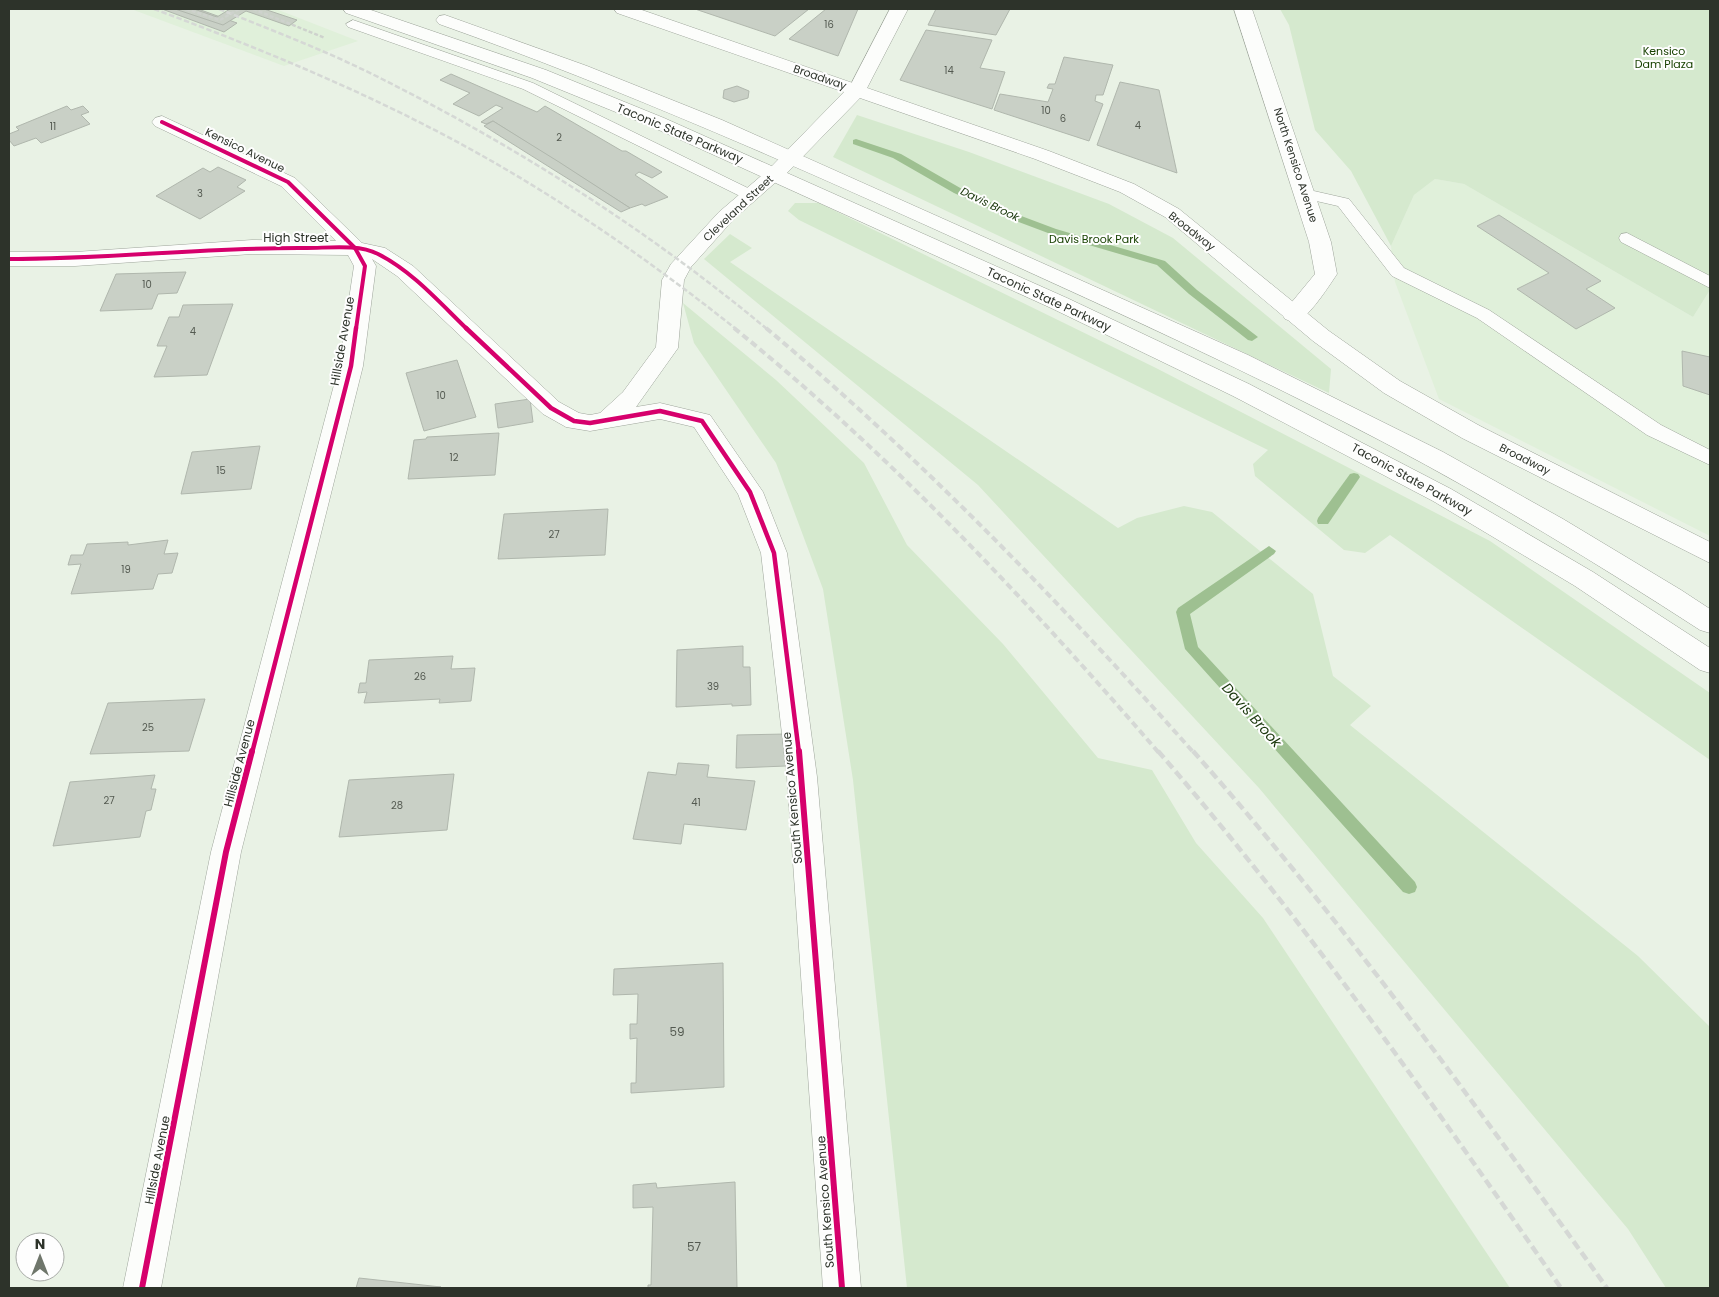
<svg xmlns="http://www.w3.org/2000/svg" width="1719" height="1297" font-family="Poppins,sans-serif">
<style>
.built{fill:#e0f0da}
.green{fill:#d5e9ce}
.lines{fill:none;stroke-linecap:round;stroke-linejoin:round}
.stream{fill:#9ec091;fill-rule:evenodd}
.building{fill:#c9d0c6;stroke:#b0b7ad}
.lane-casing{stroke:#9ea59b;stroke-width:1}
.street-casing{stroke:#9ea59b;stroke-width:1}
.secondary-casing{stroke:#9ea59b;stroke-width:1}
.highway-casing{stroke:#9ea59b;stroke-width:1}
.path{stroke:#ced2cd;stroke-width:2.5;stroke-dasharray:4 2;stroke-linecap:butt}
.lane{fill:#fcfdfb;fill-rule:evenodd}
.street{fill:#fcfdfb;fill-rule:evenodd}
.secondary{fill:#fcfdfb;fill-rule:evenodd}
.highway{fill:#fcfdfb;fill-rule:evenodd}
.rail-far2{stroke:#d5d8d5;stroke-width:2.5;stroke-dasharray:5.5 2.5;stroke-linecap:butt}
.rail-far1{stroke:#d5d8d5;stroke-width:4;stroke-dasharray:7 4;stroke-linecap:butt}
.rail{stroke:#d5d8d5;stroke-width:4.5;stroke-dasharray:9 4.5;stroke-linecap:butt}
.path-bridge{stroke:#ced2cd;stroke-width:2.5;stroke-dasharray:4 2;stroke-linecap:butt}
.cycleway-far2-casing{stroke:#fefefe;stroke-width:6}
.cycleway-far1-casing{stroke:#fefefe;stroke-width:8}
.cycleway-casing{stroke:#fefefe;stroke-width:9}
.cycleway-far2{stroke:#d6006c;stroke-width:4}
.cycleway-far1{stroke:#d6006c;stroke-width:4.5}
.cycleway{stroke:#d6006c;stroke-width:6}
.labels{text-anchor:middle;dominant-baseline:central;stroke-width:4;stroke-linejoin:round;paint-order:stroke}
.number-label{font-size:10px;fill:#545a51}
.far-park-label{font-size:11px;fill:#174100;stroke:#fefefe}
.far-street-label{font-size:11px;fill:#2d332a;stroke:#fefefe}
.far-water-label{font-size:11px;font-style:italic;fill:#19360b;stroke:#fefefe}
.street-label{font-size:12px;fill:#2d332a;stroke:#fefefe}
.near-number-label{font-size:12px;fill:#545a51}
.water-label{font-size:14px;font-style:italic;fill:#19360b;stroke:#fefefe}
</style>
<rect width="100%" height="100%" fill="#e9f2e5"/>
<g class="built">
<path d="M 131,9 L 276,9 L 358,41 L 284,66 Z"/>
<path d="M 1435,179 L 1464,184 L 1693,317 L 1710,290 L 1710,536 L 1439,399 L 1395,282 L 1391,246 L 1414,195 Z"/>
</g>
<g class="green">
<path d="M 1280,9 L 1710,9 L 1710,290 L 1693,317 L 1464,184 L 1435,179 L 1414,195 L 1391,246 L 1351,171 L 1315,130 L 1289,25 Z"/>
<path d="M 857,115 L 969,152 L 1109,204 L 1173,238 L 1331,369 L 1329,393 L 833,157 Z"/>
<path d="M 795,203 L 819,203 L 1156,368 L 1490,541 L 1710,693 L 1710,760 L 1390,535 L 1365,553 L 1344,550 L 1255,476 L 1253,464 L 1268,450 L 799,220 L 788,211 Z"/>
<path d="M 730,234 L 752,248 L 730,262 L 1118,528 L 1137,518 L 1184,506 L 1212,512 L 1313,594 L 1333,676 L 1371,706 L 1350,725 L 1638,956 L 1710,1027 L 1710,1288 L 1666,1288 L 1628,1229 L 1259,788 L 978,485 L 704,259 Z"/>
<path d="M 683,303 L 776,380 L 864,463 L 907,545 L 1003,644 L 1098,758 L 1152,770 L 1196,843 L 1263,918 L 1510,1288 L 907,1288 L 853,780 L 823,589 L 776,463 L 694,343 Z"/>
</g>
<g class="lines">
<g class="stream">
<path d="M 856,139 L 901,154 L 962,189 L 1016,214 L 1056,229 L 1165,261 L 1197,290 L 1258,337 L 1252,341 L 1248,340 L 1189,294 L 1157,265 L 1048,233 L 1008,218 L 954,193 L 893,158 L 853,144 L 853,140 Z"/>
<path d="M 1354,473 L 1358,474 L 1360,477 L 1358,480 L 1328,524 L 1318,524 L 1317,521 L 1318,518 L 1350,474 Z"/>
<path d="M 1269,546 L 1276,551 L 1274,554 L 1190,614 L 1198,647 L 1415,882 L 1417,887 L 1415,892 L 1409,894 L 1403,892 L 1185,649 L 1176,612 L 1178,608 Z"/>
</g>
</g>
<g class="building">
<path d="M 162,9 L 198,9 L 237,23 L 224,32 Z"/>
<path d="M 175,9 L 194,9 L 217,17 L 230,9 L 264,9 L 297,20 L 289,26 L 246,11 L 223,25 Z"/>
<path d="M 695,9 L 809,9 L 775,36 Z"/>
<path d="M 826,9 L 858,9 L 838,56 L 789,39 Z"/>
<path d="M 936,9 L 1010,9 L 996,35 L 928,25 Z"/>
<path d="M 926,30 L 992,40 L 980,68 L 1005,72 L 992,109 L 900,80 Z"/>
<path d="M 1064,57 L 1113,65 L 1103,95 L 1096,95 L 1095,101 L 1103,104 L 1089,141 L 994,110 L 1000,94 L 1048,102 L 1053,89 L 1047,88 L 1049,84 L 1055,84 Z"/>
<path d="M 451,74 L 537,112 L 545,106 L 622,151 L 626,151 L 662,172 L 652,178 L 639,172 L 635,175 L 668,197 L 645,206 L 642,204 L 630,208 L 493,121 L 486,124 L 481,122 L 503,108 L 496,105 L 479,116 L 453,104 L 470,93 L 440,80 Z"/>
<path d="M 1120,82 L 1159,90 L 1177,173 L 1097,145 Z"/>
<path d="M 737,86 L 749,91 L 748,98 L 734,102 L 723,98 L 724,90 Z"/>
<path d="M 67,106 L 71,110 L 83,106 L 89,112 L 81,115 L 90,124 L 41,143 L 36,138 L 14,146 L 9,140 L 9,134 L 19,130 L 16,127 Z"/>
<path d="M 493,121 L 559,162 L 630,208 L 621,212 L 484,126 Z"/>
<path d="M 218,167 L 246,180 L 237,187 L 245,191 L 200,219 L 156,196 L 203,168 L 210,172 Z"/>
<path d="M 1499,215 L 1601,281 L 1586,289 L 1615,308 L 1576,329 L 1517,289 L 1549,273 L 1477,226 Z"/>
<path d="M 186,272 L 177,293 L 158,294 L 152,309 L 100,311 L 116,274 Z"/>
<path d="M 233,304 L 207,375 L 154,377 L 167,346 L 157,346 L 169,317 L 179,317 L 183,305 Z"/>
<path d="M 1682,351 L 1710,357 L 1710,395 L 1683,386 Z"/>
<path d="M 457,360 L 476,417 L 424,431 L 406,373 Z"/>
<path d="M 530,399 L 533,422 L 498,428 L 495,404 Z"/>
<path d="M 499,433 L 495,475 L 408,479 L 414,440 L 426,439 L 427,437 Z"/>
<path d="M 260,446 L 251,489 L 181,494 L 192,452 Z"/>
<path d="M 608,509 L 605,555 L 498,559 L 504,514 Z"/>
<path d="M 168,540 L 164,554 L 178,553 L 172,573 L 158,574 L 153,589 L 71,594 L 81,564 L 68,565 L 71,555 L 83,555 L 87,544 L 128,542 L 128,545 Z"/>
<path d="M 743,646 L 743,667 L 750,667 L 751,705 L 732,706 L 732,704 L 676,707 L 677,650 Z"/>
<path d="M 453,656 L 451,669 L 475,668 L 471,701 L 439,703 L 440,699 L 364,703 L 367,692 L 358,693 L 360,683 L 366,683 L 369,660 Z"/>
<path d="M 205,699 L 189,751 L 90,754 L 108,703 Z"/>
<path d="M 786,734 L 786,766 L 736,768 L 737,735 Z"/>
<path d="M 678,763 L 709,765 L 707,777 L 755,781 L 746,830 L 684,824 L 681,844 L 633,839 L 648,772 L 676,775 Z"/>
<path d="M 454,774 L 447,830 L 339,837 L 349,780 Z"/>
<path d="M 155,775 L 151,789 L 156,789 L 151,810 L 146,811 L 140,837 L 53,846 L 70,782 Z"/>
<path d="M 723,963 L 724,1087 L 631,1093 L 631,1083 L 636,1083 L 637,1038 L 630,1039 L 630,1024 L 637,1024 L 638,994 L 613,995 L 614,969 Z"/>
<path d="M 735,1182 L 737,1288 L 648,1288 L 648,1285 L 651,1285 L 653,1207 L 633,1208 L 633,1185 L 656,1183 L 657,1188 Z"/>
<path d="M 359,1278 L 441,1287 L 356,1288 Z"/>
</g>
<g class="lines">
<g class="lane-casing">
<g id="lane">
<path d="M 353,20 L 533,83 L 756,192 L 758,195 L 750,200 L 744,198 L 523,89 L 348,27 L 346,24 Z"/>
<path d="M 1305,189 L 1349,199 L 1404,268 L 1489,310 L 1661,425 L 1710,450 L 1710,465 L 1647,435 L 1477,318 L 1392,276 L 1338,206 L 1299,197 L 1297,194 Z"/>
<path d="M 1627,233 L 1710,276 L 1710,288 L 1621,242 L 1619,238 L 1621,234 Z"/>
</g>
</g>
<g class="street-casing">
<g id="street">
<path d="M 890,9 L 908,9 L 866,90 L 864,94 L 850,94 L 848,90 Z"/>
<path d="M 1234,9 L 1252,9 L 1331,242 L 1337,274 C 1329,286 1313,311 1301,319 C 1296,322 1290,321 1285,319 L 1282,314 L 1315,274 L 1309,242 Z"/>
<path d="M 162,116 L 295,178 L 362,243 L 385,248 L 413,266 L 559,402 L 579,413 L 590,415 L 600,413 L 623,392 L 656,347 L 662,280 L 671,264 L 719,212 L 768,170 L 775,168 L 782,170 L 785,174 L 733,220 L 691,267 L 684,280 L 678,348 L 636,407 L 660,403 L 710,415 L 763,492 L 787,553 L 817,777 L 861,1288 L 823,1288 L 787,777 L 761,553 L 738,494 L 694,427 L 660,419 L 590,431 L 566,427 L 543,414 L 397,276 L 372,259 L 376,266 L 363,366 L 241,852 L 161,1288 L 123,1288 L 211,852 L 339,366 L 354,266 L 348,255 L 252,254 L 75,266 L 9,266 L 9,252 L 75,252 L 252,240 L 336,241 L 281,186 L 155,126 L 152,122 L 155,118 Z"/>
</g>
</g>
<g class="secondary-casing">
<path id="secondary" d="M 614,9 L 639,9 L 1049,151 L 1134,184 L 1179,209 L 1329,331 L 1400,381 L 1480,426 L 1710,542 L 1710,563 L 1462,438 L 1384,393 L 1313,341 L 1165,217 L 1120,192 L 1035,159 L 860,98 L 782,178 L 775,180 L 768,178 L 765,174 L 768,170 L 844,92 L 617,13 Z"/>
</g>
<g class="highway-casing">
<g id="highway">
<path d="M 343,9 L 368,9 L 546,70 L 664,118 L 1067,298 L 1249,384 L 1451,489 L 1593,572 L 1710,648 L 1710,673 L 1700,670 L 1575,586 L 1433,501 L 1233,396 L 1051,308 L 650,126 L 532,78 L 346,13 Z"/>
<path d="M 445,15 L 587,66 L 722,120 L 1248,355 L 1443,452 L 1563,519 L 1681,590 L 1710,609 L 1710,633 L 1700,630 C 1598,564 1493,500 1385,443 C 1254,374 1119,313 985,252 C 805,170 625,90 439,24 L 436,20 L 439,16 Z"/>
</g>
</g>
<g class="path">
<path d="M 186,9 L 220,20"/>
<path d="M 253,9 L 325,38"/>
</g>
<use href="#lane" class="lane"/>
<use href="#street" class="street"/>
<use href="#secondary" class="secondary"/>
<use href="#highway" class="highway"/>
<g class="rail-far2">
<path d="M 154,9 C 275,54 395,104 507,170 C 587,217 663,271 736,329"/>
<path d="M 219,9 C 274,31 329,52 382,79 C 519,148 649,231 767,329"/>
</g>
<g class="rail-far1">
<path d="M 734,328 C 890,454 1028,601 1159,753"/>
<path d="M 766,328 C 920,457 1060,602 1194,753"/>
</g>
<g class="rail">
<path d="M 1158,751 C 1305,921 1433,1104 1561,1288"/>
<path d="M 1193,751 C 1343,921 1475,1104 1607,1288"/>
</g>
<path class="path-bridge" d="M 220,20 L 239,9"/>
<g class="cycleway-far2-casing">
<g id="cycleway-far2">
<path d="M 162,122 L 288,182 L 355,248 L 365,266 L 356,329"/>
<path d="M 9,259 C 109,259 208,247 307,248 C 329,248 358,244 378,254 C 412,271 440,303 467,329"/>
</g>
</g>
<g class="cycleway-far1-casing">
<g id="cycleway-far1">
<path d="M 466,328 L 551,408 L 574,421 L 590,423 L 660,411 L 702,421 L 750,492 L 774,553 L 799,753"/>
<path d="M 252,753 L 351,366 L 356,328"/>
</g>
</g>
<g class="cycleway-casing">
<g id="cycleway">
<path d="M 799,751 L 842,1288"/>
<path d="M 142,1288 L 226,852 L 252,751"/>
</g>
</g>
<use href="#cycleway-far2" class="cycleway-far2"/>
<use href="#cycleway-far1" class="cycleway-far1"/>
<use href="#cycleway" class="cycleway"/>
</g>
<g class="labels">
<g class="number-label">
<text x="829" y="24">16</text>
<text x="949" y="70">14</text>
<text x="1046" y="110">10</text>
<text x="1063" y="118">6</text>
<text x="1138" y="125">4</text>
<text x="53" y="126">11</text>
<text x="559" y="137">2</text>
<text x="200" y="193">3</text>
<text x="147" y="284">10</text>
<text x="193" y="331">4</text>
<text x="441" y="395">10</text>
<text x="454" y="457">12</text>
<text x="221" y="470">15</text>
<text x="554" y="534">27</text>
<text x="126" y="569">19</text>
<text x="420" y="676">26</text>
<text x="713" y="686">39</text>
<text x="148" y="727">25</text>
<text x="109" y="800">27</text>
<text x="696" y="802">41</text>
<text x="397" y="805">28</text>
</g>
<g class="far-park-label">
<text x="1664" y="51">Kensico<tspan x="1664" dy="13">Dam Plaza</tspan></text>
<text x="1094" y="239">Davis Brook Park</text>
</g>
<g class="far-street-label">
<text transform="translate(820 77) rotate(19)">Broadway</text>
<text transform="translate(245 150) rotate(26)">Kensico Avenue</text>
<text transform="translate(1296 165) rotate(72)">North Kensico Avenue</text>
<text transform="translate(738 208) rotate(-43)">Cleveland Street</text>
<text transform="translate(1192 231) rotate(38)">Broadway</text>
<text transform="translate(1525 459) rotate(27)">Broadway</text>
</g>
<g class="far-water-label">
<text transform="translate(990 204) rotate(26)">Davis Brook</text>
</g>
<g class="street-label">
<text transform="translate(680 133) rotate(23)">Taconic State Parkway</text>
<text x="296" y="237">High Street</text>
<text transform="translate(1049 299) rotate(25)">Taconic State Parkway</text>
<text transform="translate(342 341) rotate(-80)">Hillside Avenue</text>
<text transform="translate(1412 479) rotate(29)">Taconic State Parkway</text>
<text transform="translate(239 763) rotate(-75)">Hillside Avenue</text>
<text transform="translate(792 798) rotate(-95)">South Kensico Avenue</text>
<text transform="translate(157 1160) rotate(-79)">Hillside Avenue</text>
<text transform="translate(825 1202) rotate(-94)">South Kensico Avenue</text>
</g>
<g class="near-number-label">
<text x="677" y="1031">59</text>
<text x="694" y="1246">57</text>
</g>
<g class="water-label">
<text transform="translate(1252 715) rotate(48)">Davis Brook</text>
</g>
</g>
<rect width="1719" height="1297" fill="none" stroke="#2d332a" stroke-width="20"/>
<g transform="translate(40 1257)"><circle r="24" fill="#fefefe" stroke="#aaada9"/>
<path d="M0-4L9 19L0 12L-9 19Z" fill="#6f766b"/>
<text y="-8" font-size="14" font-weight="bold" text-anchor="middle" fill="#2d332a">N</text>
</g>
</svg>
